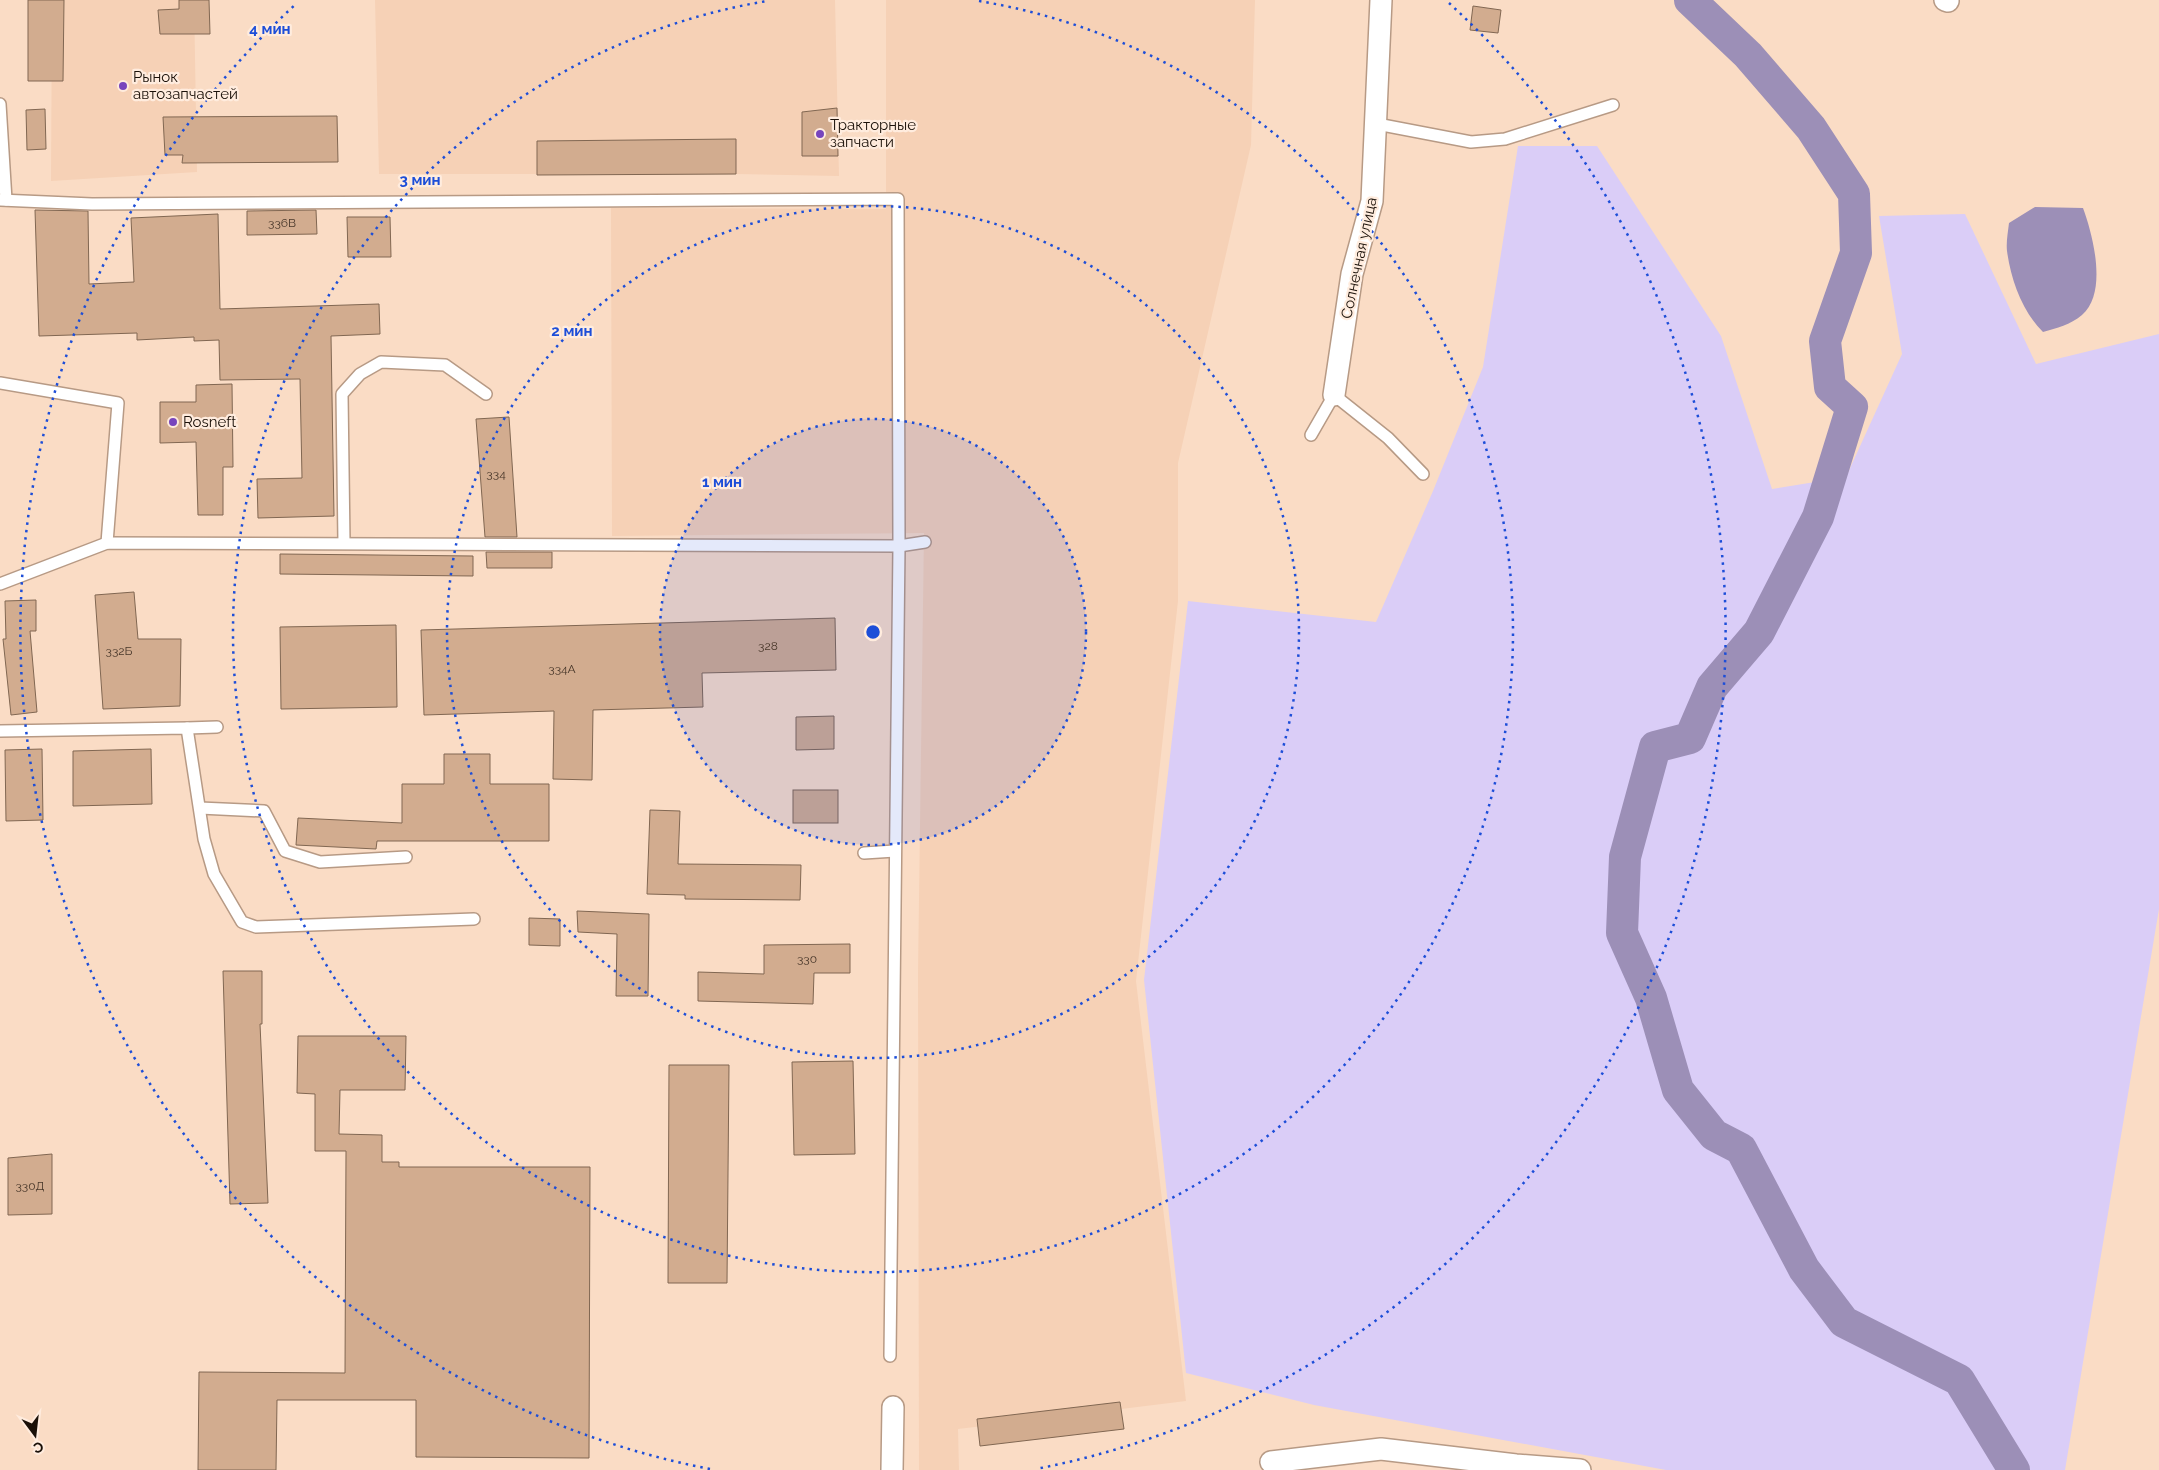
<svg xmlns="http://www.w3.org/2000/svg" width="2159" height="1470" font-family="Raleway,sans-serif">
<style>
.built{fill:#f6d1b6}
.green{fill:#dacdf7}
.water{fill:#9c8fb7}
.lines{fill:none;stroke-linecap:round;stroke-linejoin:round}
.river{stroke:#9c8fb7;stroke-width:32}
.building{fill:#d2ac8f;stroke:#816752}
.lane-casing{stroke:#b79a85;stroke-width:14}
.street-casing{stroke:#b79a85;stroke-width:24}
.lane{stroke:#fff;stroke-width:11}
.street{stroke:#fff;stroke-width:21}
.ring{fill:none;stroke:#1d4ed8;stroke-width:2.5;stroke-dasharray:2.5 5}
.poi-dot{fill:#7745bd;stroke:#ffecde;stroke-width:2}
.labels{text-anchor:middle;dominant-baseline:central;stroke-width:4.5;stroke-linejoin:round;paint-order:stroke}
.number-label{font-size:12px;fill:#48372a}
.poi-label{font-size:15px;fill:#1a1008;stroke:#ffecde;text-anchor:start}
.street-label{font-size:15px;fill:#1a1008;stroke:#ffecde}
.centre{fill:#1d4ed8;stroke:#ffecde;stroke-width:2.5}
.ring-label{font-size:15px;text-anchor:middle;font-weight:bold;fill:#1d4ed8;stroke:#ffecde;stroke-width:4.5;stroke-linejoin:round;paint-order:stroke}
</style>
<rect width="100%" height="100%" fill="#fadcc5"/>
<g class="built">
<path d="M 52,0 L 194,0 L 197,172 L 51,181 Z"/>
<path d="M 375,0 L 835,0 L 839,176 L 736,174 L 379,174 Z"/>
<path d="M 886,0 L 1255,0 L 1251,145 L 1178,463 L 1178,601 L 1136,981 L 1186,1401 L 958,1429 L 959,1470 L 919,1470 L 918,973 L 924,533 L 612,536 L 611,208 L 886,209 Z"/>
</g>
<path class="green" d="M 1518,146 L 1597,146 L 1721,336 L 1772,489 L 1846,477 L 1902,354 L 1879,216 L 1965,214 L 2036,364 L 2159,334 L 2159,909 L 2065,1470 L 1666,1470 L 1314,1405 L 1186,1373 L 1144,980 L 1188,601 L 1376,622 L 1433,491 L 1483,367 Z"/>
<path class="water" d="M 2035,207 L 2083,208 C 2093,235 2108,293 2082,315 C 2070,325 2057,328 2043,332 C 2022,311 2011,280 2007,251 C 2006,242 2008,232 2009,223 Z"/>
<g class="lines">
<path class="river" d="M 1690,0 L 1748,55 L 1811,128 L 1854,194 L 1856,253 L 1825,341 L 1830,387 L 1852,407 L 1818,517 L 1759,632 L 1712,687 L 1690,738 L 1655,747 L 1625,857 L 1622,933 L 1651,998 L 1678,1090 L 1714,1135 L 1741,1149 L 1804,1269 L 1844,1322 L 1959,1380 L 2014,1470"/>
</g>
<g class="building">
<path d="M 28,0 L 64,0 L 63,81 L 28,81 Z"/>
<path d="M 179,0 L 209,0 L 210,34 L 160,34 L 158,10 L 179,9 Z"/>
<path d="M 1473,6 L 1501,10 L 1498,33 L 1470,30 Z"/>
<path d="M 837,108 L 838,156 L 802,156 L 802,112 Z"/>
<path d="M 45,109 L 46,149 L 27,150 L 26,110 Z"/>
<path d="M 337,116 L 338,162 L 182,163 L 183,155 L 165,155 L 163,117 Z"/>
<path d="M 736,139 L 736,174 L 537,175 L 537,141 Z"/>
<path d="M 35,210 L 88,211 L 89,284 L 134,282 L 131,218 L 218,214 L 220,309 L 379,304 L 380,334 L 331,336 L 334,516 L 258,518 L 257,479 L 302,478 L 300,379 L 220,380 L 219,340 L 194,341 L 194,337 L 137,340 L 137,333 L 39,336 Z"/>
<path d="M 316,210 L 317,234 L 247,235 L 247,211 Z"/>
<path d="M 347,217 L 390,217 L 391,257 L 348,257 Z"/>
<path d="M 232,384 L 233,467 L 223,467 L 223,515 L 198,515 L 196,442 L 160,443 L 160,402 L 196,402 L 196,385 Z"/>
<path d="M 509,417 L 517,537 L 485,537 L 476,419 Z"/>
<path d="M 486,552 L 552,552 L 552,568 L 487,568 Z"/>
<path d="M 280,554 L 473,556 L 473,576 L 280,574 Z"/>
<path d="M 134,592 L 138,639 L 181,639 L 180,706 L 103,709 L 95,595 Z"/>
<path d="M 36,600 L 36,631 L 30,631 L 37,712 L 11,715 L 3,639 L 6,639 L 5,601 Z"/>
<path d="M 835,618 L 836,670 L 702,673 L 703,707 L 593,710 L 592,780 L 553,779 L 554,711 L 424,715 L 421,630 Z"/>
<path d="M 396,625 L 397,707 L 281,709 L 280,627 Z"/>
<path d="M 834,716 L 834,749 L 796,750 L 796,717 Z"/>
<path d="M 42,749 L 43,820 L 6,821 L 5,750 Z"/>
<path d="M 151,749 L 152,804 L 73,806 L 73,751 Z"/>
<path d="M 444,754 L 490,754 L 490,784 L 549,784 L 549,841 L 377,841 L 376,849 L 296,845 L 298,818 L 402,823 L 402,784 L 444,784 Z"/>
<rect x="793" y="790" width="45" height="33"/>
<path d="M 650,810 L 680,811 L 678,864 L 801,865 L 800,900 L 685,899 L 685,895 L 647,894 Z"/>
<path d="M 577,911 L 649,914 L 648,996 L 616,996 L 617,934 L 578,932 Z"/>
<path d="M 529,918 L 560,919 L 560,946 L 529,945 Z"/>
<path d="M 850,944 L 850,973 L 814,973 L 813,1004 L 698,1001 L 698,972 L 764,974 L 764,945 Z"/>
<path d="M 223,971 L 262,971 L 262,1024 L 260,1024 L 268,1203 L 230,1204 Z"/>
<path d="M 298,1036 L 406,1036 L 405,1090 L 340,1090 L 339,1134 L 382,1135 L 382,1162 L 399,1162 L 399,1167 L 590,1167 L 589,1458 L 416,1457 L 416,1400 L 277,1400 L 276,1470 L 198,1470 L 199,1372 L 345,1373 L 346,1151 L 315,1151 L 315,1094 L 297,1093 Z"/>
<path d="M 853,1061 L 855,1154 L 794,1155 L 792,1062 Z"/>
<path d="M 669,1065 L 729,1065 L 727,1283 L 668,1283 Z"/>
<path d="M 52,1154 L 52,1214 L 8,1215 L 8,1158 Z"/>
<path d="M 1120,1402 L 1124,1429 L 980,1446 L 977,1419 Z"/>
</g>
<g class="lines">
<g class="lane-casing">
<g id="lane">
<path d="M 0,104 L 6,200"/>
<path d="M 1377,124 L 1471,142 L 1505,139 L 1613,105"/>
<path d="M 0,200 L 92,204 L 898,199 L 899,546 L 890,1356"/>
<path d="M 0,383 L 118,403 L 107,543"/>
<path d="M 1311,435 L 1334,395 L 1388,438 L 1423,474"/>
<path d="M 344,543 L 342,394 L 360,374 L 381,362 L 445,365 L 486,394"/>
<path d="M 0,584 L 107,543 L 899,546 L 925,542"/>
<path d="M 187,728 L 217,727"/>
<path d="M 0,731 L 187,728 L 204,839 L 214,874 L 242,922 L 256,927 L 474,919"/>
<path d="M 200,808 L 264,811 L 285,851 L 320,862 L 406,857"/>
<path d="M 864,853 L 895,851"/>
</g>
</g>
<g class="street-casing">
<g id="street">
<path d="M 1945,0 L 1948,1"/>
<path d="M 1334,395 L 1352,274 L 1372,201 L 1381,0"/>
<path d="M 1271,1462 L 1381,1449 L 1516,1465 L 1580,1470"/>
<path d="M 892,1470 L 893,1407"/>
</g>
</g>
<use href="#lane" class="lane"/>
<use href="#street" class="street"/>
</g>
<circle cx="873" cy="632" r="213" fill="#1d4ed8" fill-opacity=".12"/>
<g class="ring">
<circle cx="873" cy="632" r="213"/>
<circle cx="873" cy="632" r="426"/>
<path d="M979 1A640 640 0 1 1 767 1"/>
<path d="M710 1469A853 853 0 0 1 297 3M1449 3A853 853 0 0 1 1036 1469"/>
</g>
<g class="poi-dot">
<circle cx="123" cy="86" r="5"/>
<circle cx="820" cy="134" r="5"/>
<circle cx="173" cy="422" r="5"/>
</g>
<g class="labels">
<g class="number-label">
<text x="282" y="223">336В</text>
<text x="496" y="474">334</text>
<text x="768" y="646">328</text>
<text x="119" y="651">332Б</text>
<text x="562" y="669">334А</text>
<text x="807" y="959">330</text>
<text x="30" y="1186">330Д</text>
</g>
<g class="poi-label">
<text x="133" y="77">Рынок<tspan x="133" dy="17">автозапчастей</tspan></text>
<text x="830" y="125">Тракторные<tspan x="830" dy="17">запчасти</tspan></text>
<text x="183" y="422">Rosneft</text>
</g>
<g class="street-label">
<text transform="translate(1359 258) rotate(-78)">Солнечная улица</text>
</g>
</g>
<circle cx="873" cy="632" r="8" class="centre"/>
<g class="ring-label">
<text x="270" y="34">4 мин</text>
<text x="420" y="185">3 мин</text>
<text x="572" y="336">2 мин</text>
<text x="722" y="487">1 мин</text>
</g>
<g transform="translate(35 1435) rotate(165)" stroke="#ffecde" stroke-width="4" paint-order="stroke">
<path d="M0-4L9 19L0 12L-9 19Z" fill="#1a1008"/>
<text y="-8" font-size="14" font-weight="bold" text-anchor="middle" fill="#1a1008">С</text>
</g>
</svg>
